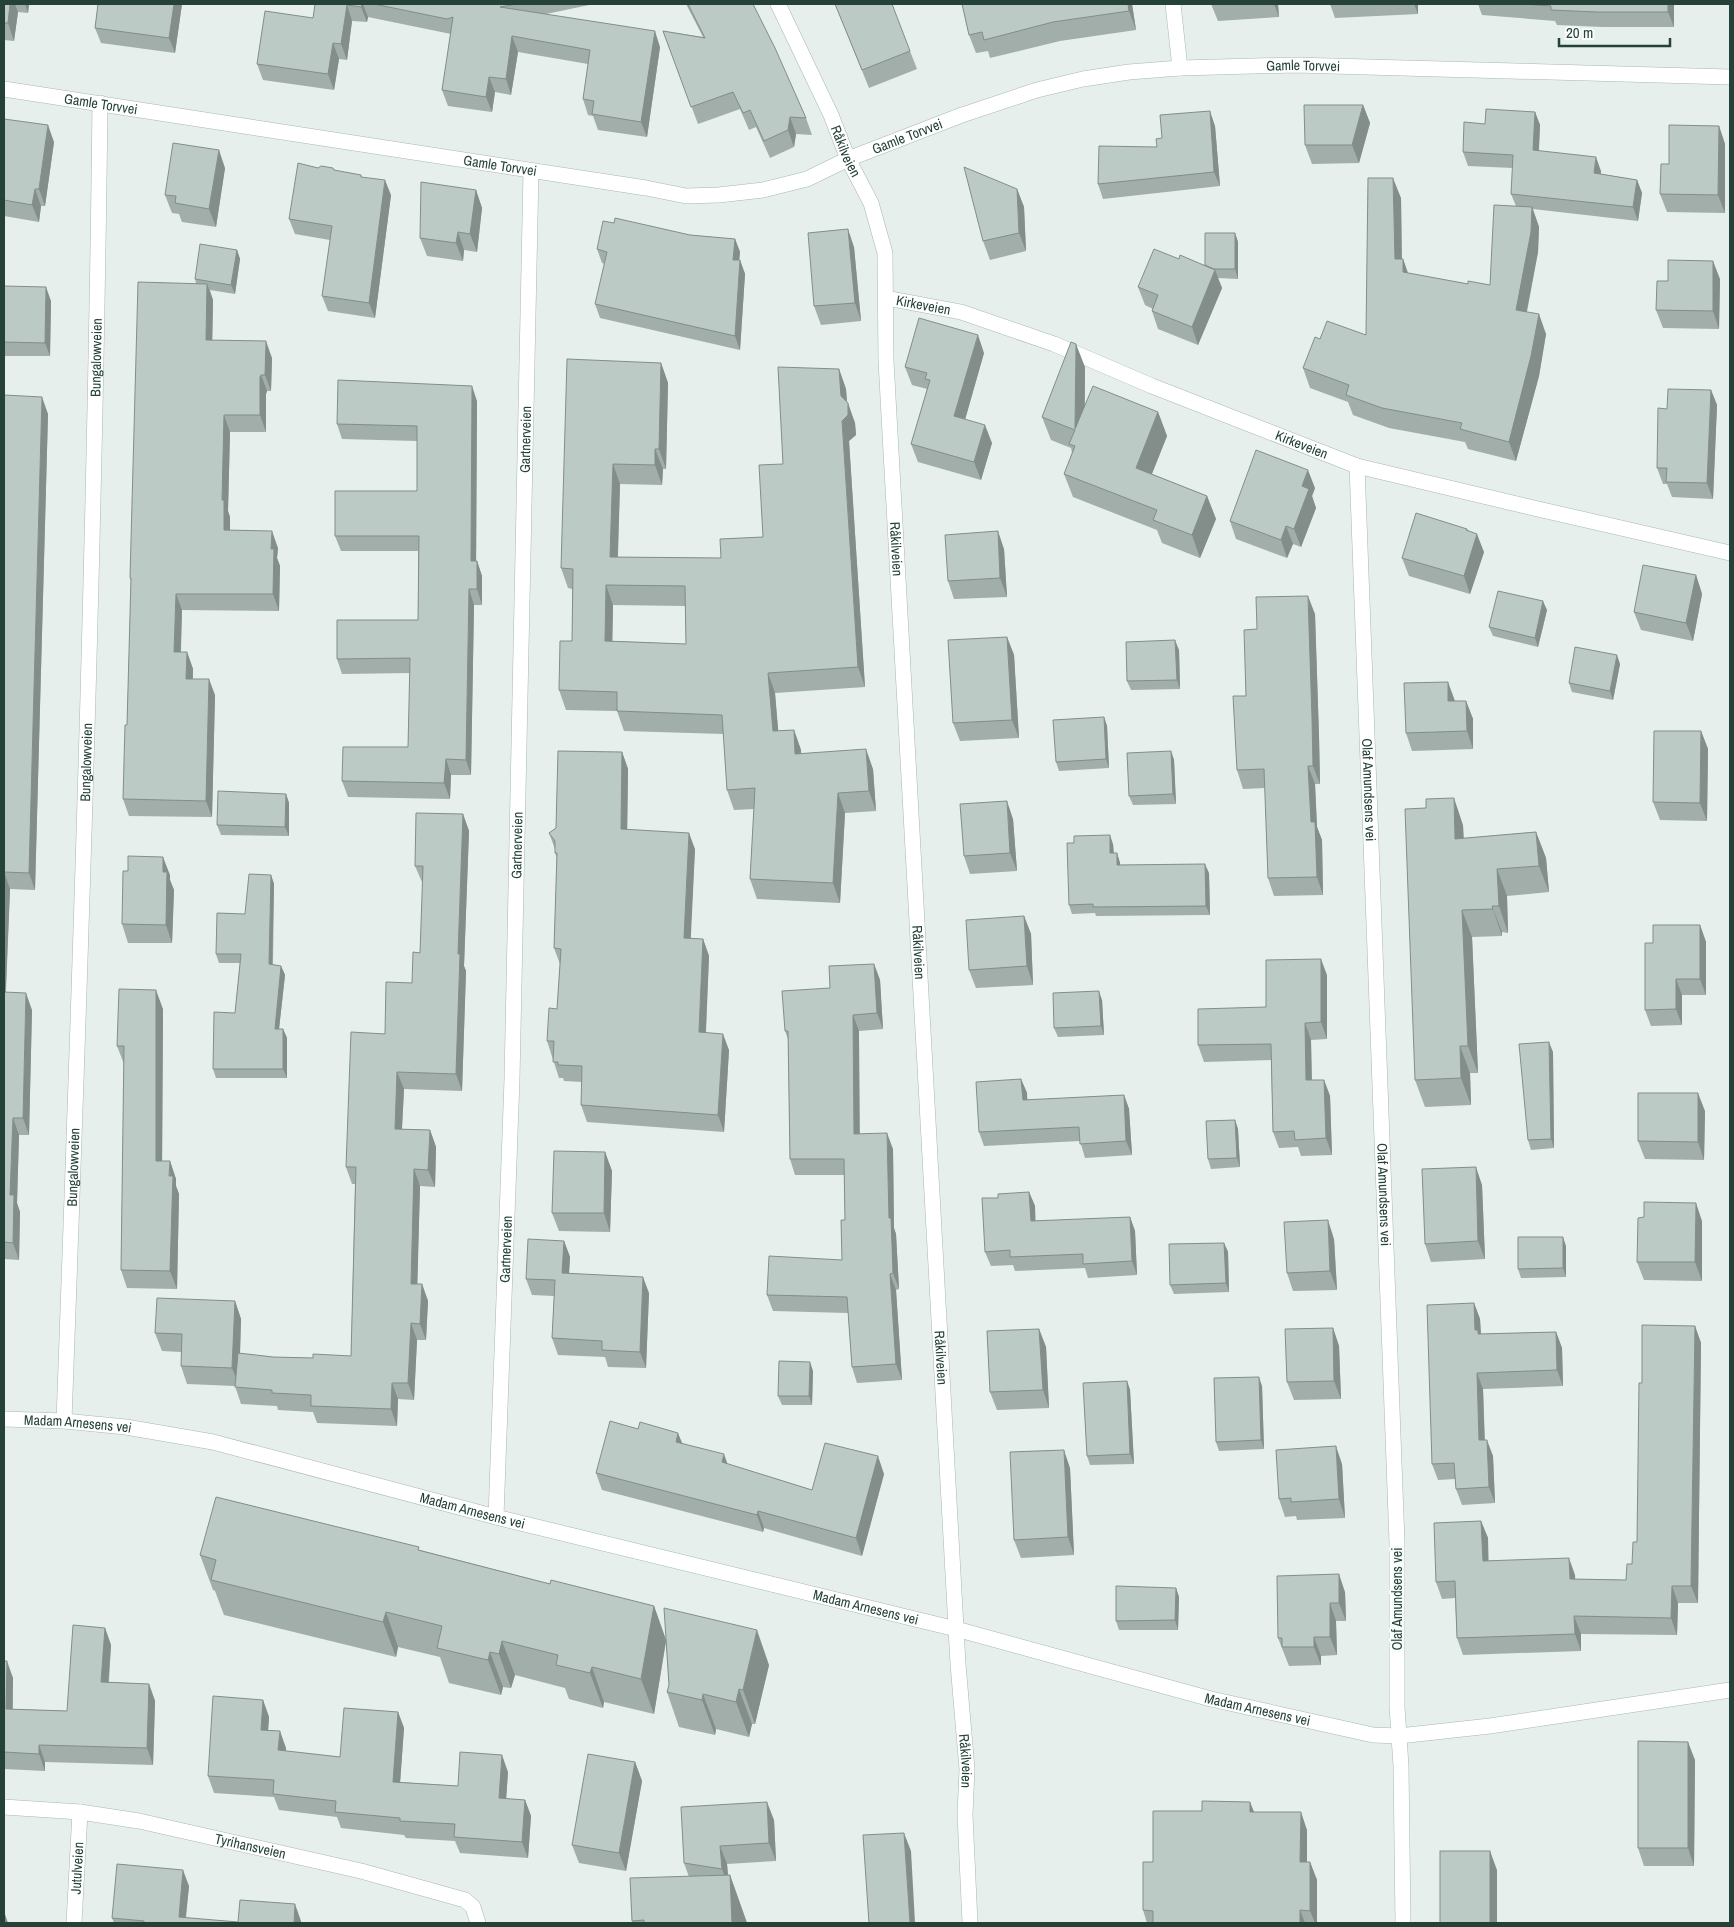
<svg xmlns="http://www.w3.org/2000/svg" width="1734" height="1927" font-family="'Archivo Narrow',sans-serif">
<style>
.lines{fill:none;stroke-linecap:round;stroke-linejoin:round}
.minor-casing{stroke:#a8b8b2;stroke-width:16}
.tertiary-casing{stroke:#a8b8b2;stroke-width:16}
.minor{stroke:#fff;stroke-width:15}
.tertiary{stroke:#fff;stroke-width:15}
.wall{fill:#a1aea9;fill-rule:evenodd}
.shaded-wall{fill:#838d89}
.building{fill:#bbcac4;stroke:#838d89;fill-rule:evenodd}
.labels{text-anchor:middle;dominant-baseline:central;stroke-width:4.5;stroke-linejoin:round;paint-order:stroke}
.street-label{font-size:14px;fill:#24423a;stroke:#f7fbf9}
</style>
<rect width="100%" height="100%" fill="#e6efeb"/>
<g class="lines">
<g class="minor-casing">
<g id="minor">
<path id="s1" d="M 778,4 L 831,115 L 848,159 L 871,203 L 885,253 L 886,361 L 958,1664 L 967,1769 L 965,1815 L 970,1923"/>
<path d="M 1173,4 L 1180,68"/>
<path id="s2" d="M 4,89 L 646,188 L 686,196 L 719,195 L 763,190 L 807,179 L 848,159 L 962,115 L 1037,90 L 1083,79 L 1129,72 L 1180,68 L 1295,65 L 1730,77"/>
<path id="s3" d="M 886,298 L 961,312 L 1054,344 L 1152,386 L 1357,466 L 1525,506 L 1730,553"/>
<path id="s4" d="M 1357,466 L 1397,1543 L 1397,1707 L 1401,1766 L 1403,1923"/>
<path id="s5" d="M 64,1421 C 80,982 95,542 100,103"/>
<path id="s6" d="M 496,1517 L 512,1079 L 531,171"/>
<path id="s7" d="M 4,1807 L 80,1812 L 139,1821 L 361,1871 L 465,1900 L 473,1907 L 478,1923"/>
<path id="s8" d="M 74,1923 L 80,1812"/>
</g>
</g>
<g class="tertiary-casing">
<g id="tertiary">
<path id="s9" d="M 4,1419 L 64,1421 L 126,1427 L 213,1442 L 496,1517 L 956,1629 L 1211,1699 L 1373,1735 L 1399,1736 L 1490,1726 L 1730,1690"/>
</g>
</g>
<use href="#minor" class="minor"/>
<use href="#tertiary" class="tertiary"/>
</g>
<g class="wall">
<path d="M 4,4 L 29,4 L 28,13 L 18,12 L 14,41 L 4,40 Z"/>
<path d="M 98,4 L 182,4 L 175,53 L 101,43 L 95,28 Z"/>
<path d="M 315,4 L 594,4 L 546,14 L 660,47 L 647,137 L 598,130 L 593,116 L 588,115 L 583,99 L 588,64 L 518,52 L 511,95 L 495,92 L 492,112 L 448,106 L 442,90 L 451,34 L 368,17 L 367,22 L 352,21 L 347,60 L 339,59 L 334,90 L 263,80 L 257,64 L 313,18 Z"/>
<path d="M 686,4 L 753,4 L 806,118 L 812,135 L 796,134 L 794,147 L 770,158 L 756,127 L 749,130 L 740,109 L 698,124 L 663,31 L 703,37 Z"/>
<path d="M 835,4 L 910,51 L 917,69 L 869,88 Z"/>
<path d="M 962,4 L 1132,4 L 1136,30 L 1060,41 L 990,58 L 988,51 L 976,53 L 969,35 Z"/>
<path d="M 1211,4 L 1278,4 L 1279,17 L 1218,21 Z"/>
<path d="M 1330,4 L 1418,4 L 1418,14 L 1335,18 Z"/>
<path d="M 1478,4 L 1674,4 L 1674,27 L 1603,27 L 1557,25 L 1555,21 L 1482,15 Z"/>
<path d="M 1363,105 L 1370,123 L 1359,163 L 1312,164 L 1305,145 Z"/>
<path d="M 1535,112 L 1540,125 L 1539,151 L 1601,171 L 1601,174 L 1637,180 L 1642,193 L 1638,221 L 1533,209 L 1539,227 L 1538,252 L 1527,312 L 1546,334 L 1539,376 L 1516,461 L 1468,449 L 1465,442 L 1389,428 L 1353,415 L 1348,402 L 1310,388 L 1303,368 L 1320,339 L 1366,335 L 1401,198 L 1402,259 L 1403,259 L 1408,273 L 1468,284 L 1490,285 L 1516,206 L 1511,194 L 1513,168 L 1468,166 L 1463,152 L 1485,124 Z"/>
<path d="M 4,119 L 54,142 L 45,206 L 41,206 L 39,222 L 4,216 Z"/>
<path d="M 1215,126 L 1220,186 L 1103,199 L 1098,184 L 1157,147 Z"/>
<path d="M 1719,126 L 1725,144 L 1725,213 L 1667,212 L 1660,194 L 1669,164 Z"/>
<path d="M 225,168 L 216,227 L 182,222 L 179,214 L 172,213 L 165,195 Z"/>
<path d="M 318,168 L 361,175 L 362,177 L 391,195 L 375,318 L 328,311 L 322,296 L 330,240 L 295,234 L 289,219 Z"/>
<path d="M 1017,189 L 1024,207 L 1026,251 L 990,260 L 983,241 Z"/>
<path d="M 476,190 L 482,208 L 477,252 L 464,250 L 463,261 L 427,256 L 420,238 Z"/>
<path d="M 614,223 L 690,235 L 735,239 L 740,252 L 739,260 L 740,260 L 745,274 L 740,350 L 600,318 L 595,304 L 605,264 L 602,263 L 597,249 Z"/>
<path d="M 1235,233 L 1238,242 L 1238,279 L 1218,278 L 1222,288 L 1198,345 L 1158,329 L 1152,311 L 1153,309 L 1145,305 L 1138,287 L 1179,259 L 1205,265 Z"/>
<path d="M 854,247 L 861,321 L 821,325 L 814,306 Z"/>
<path d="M 237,250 L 240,259 L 235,294 L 210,290 L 213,300 L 212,340 L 272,358 L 271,391 L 267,391 L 266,394 L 266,432 L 230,432 L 228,511 L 230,517 L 230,530 L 278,548 L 277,558 L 280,566 L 279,611 L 182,610 L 181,652 L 187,652 L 193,669 L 193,679 L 215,695 L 212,817 L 129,816 L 123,799 L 127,725 L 131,582 L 130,578 L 196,283 L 195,279 Z"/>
<path d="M 1720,279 L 1719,329 L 1663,328 L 1656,310 L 1668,281 Z"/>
<path d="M 4,286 L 51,301 L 50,356 L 4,356 Z"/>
<path d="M 984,353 L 965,419 L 992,443 L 981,480 L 918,462 L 911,444 L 927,389 L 912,385 L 905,367 Z"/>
<path d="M 661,363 L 668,383 L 666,469 L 663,469 L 662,485 L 620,484 L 618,557 L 721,558 L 763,537 L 783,464 L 839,369 L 846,389 L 847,402 L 855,423 L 856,435 L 849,441 L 865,687 L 775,693 L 778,731 L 794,730 L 801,750 L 801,754 L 873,769 L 876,811 L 845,813 L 840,903 L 757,899 L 750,879 L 754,809 L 734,810 L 727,790 L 724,734 L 624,731 L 617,711 L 566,710 L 559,690 L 572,641 L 572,589 L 568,588 L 561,568 ZM 613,605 L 685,606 L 686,644 L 612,641 Z"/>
<path d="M 1085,367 L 1085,407 L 1158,412 L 1167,436 L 1152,474 L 1207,496 L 1216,519 L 1200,558 L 1162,543 L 1157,530 L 1073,497 L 1064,474 L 1072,453 L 1071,448 L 1051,440 L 1042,417 Z"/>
<path d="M 1711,390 L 1717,405 L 1713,499 L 1672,497 L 1667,484 L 1663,484 L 1657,468 L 1667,409 Z"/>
<path d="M 4,395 L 48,414 L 35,890 L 10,889 L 6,992 L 32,1010 L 29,1135 L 19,1135 L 17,1203 L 20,1212 L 19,1260 L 4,1259 Z"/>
<path d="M 477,401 L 476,561 L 477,561 L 482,576 L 482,605 L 474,605 L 471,775 L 451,775 L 450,799 L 348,797 L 342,781 L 408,747 L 410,673 L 342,674 L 337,659 L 418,620 L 418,551 L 341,551 L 335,536 L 417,491 L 417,441 L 342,439 L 337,424 Z"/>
<path d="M 1315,488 L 1312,496 L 1316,508 L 1301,547 L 1293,544 L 1287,558 L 1236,539 L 1230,521 Z"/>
<path d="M 1467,529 L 1484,552 L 1470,594 L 1409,576 L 1402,558 Z"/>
<path d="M 1004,549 L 1007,597 L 954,599 L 948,581 Z"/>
<path d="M 1696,575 L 1702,594 L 1693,641 L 1641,630 L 1634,612 Z"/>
<path d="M 1547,610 L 1538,647 L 1493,636 L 1489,627 Z"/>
<path d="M 1315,614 L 1319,736 L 1320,784 L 1315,784 L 1317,827 L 1322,840 L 1323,895 L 1274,896 L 1268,878 L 1265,788 L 1243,789 L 1237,770 L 1246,696 L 1257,629 Z"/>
<path d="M 1007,637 L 1014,655 L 1019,738 L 960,741 L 953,723 Z"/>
<path d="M 1179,650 L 1180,689 L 1131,690 L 1127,681 Z"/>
<path d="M 1620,664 L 1613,700 L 1572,692 L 1569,683 Z"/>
<path d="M 1455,701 L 1466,701 L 1473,719 L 1473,749 L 1412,751 L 1406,733 Z"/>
<path d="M 1104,717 L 1107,726 L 1109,768 L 1059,771 L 1056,762 Z"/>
<path d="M 1701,731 L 1708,749 L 1707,821 L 1660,820 L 1653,802 Z"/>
<path d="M 1171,751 L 1174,760 L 1176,804 L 1133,805 L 1129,796 Z"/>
<path d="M 622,752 L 628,769 L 627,830 L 695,849 L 690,939 L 703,939 L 709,956 L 706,1033 L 729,1050 L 724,1132 L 587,1122 L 581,1105 L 582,1082 L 564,1081 L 563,1078 L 559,1078 L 547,1041 L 557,1009 L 560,964 L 554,948 L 557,858 L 555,853 L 555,849 L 549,833 L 556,828 Z"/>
<path d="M 286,794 L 289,803 L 289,836 L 221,835 L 217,825 Z"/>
<path d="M 463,814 L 469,831 L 464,966 L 466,971 L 462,1091 L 404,1089 L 402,1129 L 430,1130 L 436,1147 L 435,1187 L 420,1186 L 417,1284 L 422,1284 L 428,1301 L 426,1340 L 417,1340 L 414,1400 L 398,1399 L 397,1426 L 317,1423 L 313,1412 L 278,1410 L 277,1406 L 241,1404 L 235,1386 L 187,1384 L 181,1366 L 181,1352 L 162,1351 L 155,1333 L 235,1301 L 241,1319 L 240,1353 L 273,1357 L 313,1358 L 351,1356 L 355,1184 L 352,1184 L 346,1167 L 385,1034 L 412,983 L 420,953 L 423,883 L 422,882 L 415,866 Z"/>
<path d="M 1013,819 L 1017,871 L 970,874 L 964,856 Z"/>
<path d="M 1463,825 L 1464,838 L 1536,832 L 1546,858 L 1549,892 L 1507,896 L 1508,933 L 1502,932 L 1502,936 L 1472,937 L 1478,1073 L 1470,1073 L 1471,1105 L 1425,1107 L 1415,1080 Z"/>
<path d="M 1113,844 L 1114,853 L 1117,853 L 1120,863 L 1120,865 L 1209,873 L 1210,915 L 1096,916 L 1095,913 L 1072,914 L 1069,905 Z"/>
<path d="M 170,875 L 170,880 L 174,890 L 172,943 L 128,943 L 122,924 Z"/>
<path d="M 271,875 L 274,884 L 273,965 L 281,966 L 285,975 L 279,1029 L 283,1029 L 287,1038 L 287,1078 L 216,1078 L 213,1069 L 235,1013 L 240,963 L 219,963 L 216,954 L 245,914 Z"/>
<path d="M 1024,916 L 1031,934 L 1033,985 L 976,988 L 969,970 Z"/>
<path d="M 1700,925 L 1706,942 L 1706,995 L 1682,995 L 1682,1025 L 1651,1026 L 1645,1010 L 1653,943 Z"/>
<path d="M 874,964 L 880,980 L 883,1029 L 859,1031 L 859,1134 L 893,1149 L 894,1228 L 896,1234 L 899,1289 L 896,1290 L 902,1380 L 857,1383 L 852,1367 L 848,1313 L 773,1311 L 767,1295 L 842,1260 L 845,1220 L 844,1175 L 795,1175 L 790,1159 L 788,1039 L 785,1031 L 830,988 Z"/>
<path d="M 1327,975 L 1327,1039 L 1311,1040 L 1312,1080 L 1324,1080 L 1330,1096 L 1332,1155 L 1301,1156 L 1298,1147 L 1279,1148 L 1273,1132 L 1271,1060 L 1204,1062 L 1198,1045 L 1266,1007 Z"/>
<path d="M 1102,1000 L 1104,1035 L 1058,1037 L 1054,1028 Z"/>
<path d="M 163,1009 L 162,1161 L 170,1161 L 176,1179 L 176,1186 L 179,1194 L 177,1289 L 127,1288 L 121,1270 L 124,1064 L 117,1046 Z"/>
<path d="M 1553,1052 L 1554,1148 L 1531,1150 L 1528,1140 Z"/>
<path d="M 1021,1079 L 1027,1093 L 1027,1100 L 1124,1095 L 1129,1109 L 1132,1155 L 1085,1158 L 1080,1141 L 984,1146 L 979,1132 Z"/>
<path d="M 1705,1111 L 1704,1160 L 1645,1159 L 1638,1141 Z"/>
<path d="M 1235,1120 L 1238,1129 L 1240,1167 L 1211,1169 L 1208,1159 Z"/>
<path d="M 605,1152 L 612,1171 L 610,1232 L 559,1231 L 552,1213 Z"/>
<path d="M 1482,1185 L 1485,1259 L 1431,1262 L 1425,1244 Z"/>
<path d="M 1029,1192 L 1035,1206 L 1035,1221 L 1130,1217 L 1135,1231 L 1137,1275 L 1088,1278 L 1085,1268 L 1015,1271 L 1013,1265 L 991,1266 L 985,1252 L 998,1198 Z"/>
<path d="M 1702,1221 L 1702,1281 L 1644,1280 L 1637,1262 Z"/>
<path d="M 1334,1239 L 1337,1290 L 1293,1291 L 1287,1273 Z"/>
<path d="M 564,1241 L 570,1257 L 569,1274 L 649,1293 L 646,1368 L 608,1367 L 605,1357 L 558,1355 L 552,1338 L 554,1296 L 532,1295 L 526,1279 Z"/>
<path d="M 1224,1243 L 1228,1252 L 1229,1292 L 1174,1294 L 1170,1285 Z"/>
<path d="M 1566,1246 L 1566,1277 L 1521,1278 L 1518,1269 Z"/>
<path d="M 1474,1303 L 1480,1319 L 1481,1334 L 1556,1332 L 1562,1348 L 1563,1386 L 1483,1389 L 1485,1440 L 1493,1456 L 1495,1503 L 1462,1505 L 1456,1489 L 1455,1479 L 1438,1480 L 1432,1464 Z"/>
<path d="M 1695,1326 L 1701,1343 L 1698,1603 L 1678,1603 L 1677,1635 L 1581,1634 L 1581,1651 L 1463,1655 L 1457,1638 L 1455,1598 L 1442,1599 L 1436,1582 L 1481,1521 L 1488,1538 L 1488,1561 L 1575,1575 L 1575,1579 L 1626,1580 L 1632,1564 L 1637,1542 L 1642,1383 Z"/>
<path d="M 1333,1328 L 1339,1346 L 1341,1399 L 1294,1400 L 1287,1382 Z"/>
<path d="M 1039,1329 L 1046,1347 L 1049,1408 L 997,1410 L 990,1392 Z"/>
<path d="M 813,1371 L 812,1405 L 782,1405 L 778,1396 Z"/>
<path d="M 1127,1381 L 1130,1390 L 1134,1464 L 1090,1465 L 1087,1456 Z"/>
<path d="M 1262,1386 L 1264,1449 L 1219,1451 L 1216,1442 Z"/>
<path d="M 682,1443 L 728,1464 L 812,1490 L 884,1474 L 862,1556 L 764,1528 L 763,1532 L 602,1490 L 596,1473 Z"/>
<path d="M 1342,1464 L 1345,1518 L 1297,1520 L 1296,1516 L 1285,1517 L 1279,1499 Z"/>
<path d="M 1070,1468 L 1074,1555 L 1021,1558 L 1014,1540 Z"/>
<path d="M 420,1550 L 550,1584 L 654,1606 L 666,1640 L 769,1665 L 755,1724 L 752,1724 L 749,1737 L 716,1729 L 715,1735 L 679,1727 L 667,1692 L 669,1685 L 666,1642 L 654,1714 L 604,1702 L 603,1708 L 569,1699 L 565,1688 L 515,1675 L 511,1688 L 503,1687 L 501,1695 L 449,1683 L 440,1657 L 398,1647 L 396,1657 L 224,1615 L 215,1591 L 213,1590 L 200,1555 Z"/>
<path d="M 1176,1588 L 1179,1597 L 1178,1630 L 1119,1630 L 1116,1621 Z"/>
<path d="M 1345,1592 L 1346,1621 L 1336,1621 L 1337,1655 L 1321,1656 L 1321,1665 L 1289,1666 L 1278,1638 Z"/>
<path d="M 105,1628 L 111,1645 L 109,1682 L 149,1684 L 155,1701 L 153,1765 L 45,1762 L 45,1771 L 4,1769 L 4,1661 L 13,1678 L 13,1709 L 67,1711 Z"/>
<path d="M 263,1700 L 269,1717 L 268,1730 L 286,1748 L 286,1751 L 340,1757 L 398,1712 L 404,1728 L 400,1782 L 458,1786 L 508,1772 L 506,1799 L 525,1800 L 531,1816 L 528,1858 L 460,1853 L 455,1841 L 406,1838 L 404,1835 L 341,1828 L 337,1817 L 279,1810 L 274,1797 L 214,1793 L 208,1776 Z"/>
<path d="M 1695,1760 L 1694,1866 L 1644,1866 L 1638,1848 Z"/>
<path d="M 635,1762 L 642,1781 L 626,1871 L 579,1863 L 572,1845 Z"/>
<path d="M 1250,1802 L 1254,1812 L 1307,1830 L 1307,1862 L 1310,1862 L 1317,1880 L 1317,1923 L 1147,1923 L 1143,1910 L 1153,1862 L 1202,1811 Z"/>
<path d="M 774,1820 L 776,1861 L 727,1864 L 728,1875 L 730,1875 L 747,1923 L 633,1923 L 632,1921 L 689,1877 L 684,1863 Z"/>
<path d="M 189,1886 L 186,1918 L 238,1922 L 301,1921 L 301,1923 L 114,1923 L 112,1918 Z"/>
</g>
<g class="shaded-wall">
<path d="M 10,4 L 15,4 L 18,12 L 14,41 L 8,23 Z"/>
<path d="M 25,4 L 29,4 L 28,13 Z"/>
<path d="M 174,4 L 182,4 L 175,53 L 169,38 Z"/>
<path d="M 362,4 L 363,4 L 368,17 L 367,22 L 361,7 Z"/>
<path d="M 1128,4 L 1132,4 L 1136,30 L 1129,11 Z"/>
<path d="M 1274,4 L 1278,4 L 1279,17 Z"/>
<path d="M 1414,4 L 1418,4 L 1418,14 Z"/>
<path d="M 1668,4 L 1674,4 L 1674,27 L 1668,12 Z"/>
<path d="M 347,5 L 352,21 L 347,60 L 341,44 Z"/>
<path d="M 655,31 L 660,47 L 647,137 L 641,122 Z"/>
<path d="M 512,36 L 518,52 L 511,95 L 506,79 Z"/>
<path d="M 333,43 L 339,59 L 334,90 L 328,74 Z"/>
<path d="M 489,77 L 495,92 L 492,112 L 486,97 Z"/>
<path d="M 1363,105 L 1370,123 L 1359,163 L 1352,145 Z"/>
<path d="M 1210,111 L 1215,126 L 1220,186 L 1214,172 Z"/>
<path d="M 1535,112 L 1540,125 L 1538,164 L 1533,150 Z"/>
<path d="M 790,117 L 796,134 L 794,147 L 788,130 Z"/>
<path d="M 48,125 L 54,142 L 45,206 L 39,189 Z"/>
<path d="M 1719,126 L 1725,144 L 1725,213 L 1718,195 Z"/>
<path d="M 219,150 L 225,168 L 216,227 L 209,209 Z"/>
<path d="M 1596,157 L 1601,171 L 1599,186 L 1594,173 Z"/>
<path d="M 1393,178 L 1401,198 L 1402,279 L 1395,259 Z"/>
<path d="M 385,180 L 391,195 L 375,318 L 369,303 Z"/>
<path d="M 1637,180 L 1642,193 L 1638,221 L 1633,207 Z"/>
<path d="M 35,189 L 41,206 L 39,222 L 32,205 Z"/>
<path d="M 1017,189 L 1024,207 L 1026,251 L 1019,233 Z"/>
<path d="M 476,190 L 482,208 L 477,252 L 470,234 Z"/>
<path d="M 1532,207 L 1539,227 L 1538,252 L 1523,330 L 1516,310 Z"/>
<path d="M 848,229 L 854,247 L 861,321 L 855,303 Z"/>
<path d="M 458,232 L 464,250 L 463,261 L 456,243 Z"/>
<path d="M 1235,233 L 1238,242 L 1238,279 L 1235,269 Z"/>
<path d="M 735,239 L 740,252 L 738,273 L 733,260 Z"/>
<path d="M 237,250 L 240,259 L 235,294 L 231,285 Z"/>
<path d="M 1403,259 L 1410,279 L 1403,272 Z"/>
<path d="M 740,260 L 745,274 L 740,350 L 735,336 Z"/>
<path d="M 1713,261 L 1720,279 L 1719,329 L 1713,311 Z"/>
<path d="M 1215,270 L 1222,288 L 1198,345 L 1192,327 Z"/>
<path d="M 207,284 L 213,300 L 212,357 L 206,340 Z"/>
<path d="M 46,287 L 51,301 L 50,356 L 45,343 Z"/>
<path d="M 1539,314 L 1546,334 L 1539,376 L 1516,461 L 1509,442 Z"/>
<path d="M 978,335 L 984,353 L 961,434 L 954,416 Z"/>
<path d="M 266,341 L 272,358 L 271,391 L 265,375 Z"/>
<path d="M 1076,344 L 1085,367 L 1084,452 L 1075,429 Z"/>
<path d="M 661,363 L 668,383 L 666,469 L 659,449 Z"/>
<path d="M 839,369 L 846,389 L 848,416 L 848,403 L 855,423 L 856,435 L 849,441 L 865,687 L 858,667 Z"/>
<path d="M 261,375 L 267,391 L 266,394 L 266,432 L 260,415 L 260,377 Z"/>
<path d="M 472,386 L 477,401 L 476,576 L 471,561 Z"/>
<path d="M 1711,390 L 1717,405 L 1713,499 L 1707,483 Z"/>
<path d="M 42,397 L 48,414 L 35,890 L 29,873 Z"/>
<path d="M 1158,412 L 1167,436 L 1145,491 L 1136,468 Z"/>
<path d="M 224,415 L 230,432 L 228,511 L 230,517 L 230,547 L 224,530 L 222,500 Z"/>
<path d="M 985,425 L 992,443 L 981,480 L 974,462 Z"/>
<path d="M 655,449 L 663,469 L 662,485 L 655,465 Z"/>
<path d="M 613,464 L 620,484 L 617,577 L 610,557 Z"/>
<path d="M 1308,470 L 1315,488 L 1312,496 L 1316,508 L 1301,547 L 1294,529 L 1302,486 Z"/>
<path d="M 1207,496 L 1216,519 L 1200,558 L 1192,535 Z"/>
<path d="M 1286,526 L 1293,544 L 1287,558 L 1281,540 Z"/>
<path d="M 1467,529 L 1473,546 L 1477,534 L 1484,552 L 1470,594 L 1464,576 Z"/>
<path d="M 272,531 L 278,548 L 277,558 L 280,566 L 279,611 L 273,594 L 271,549 Z"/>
<path d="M 998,531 L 1004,549 L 1007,597 L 1000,578 Z"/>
<path d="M 477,561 L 482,576 L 482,605 L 477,589 Z"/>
<path d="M 1696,575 L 1702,594 L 1693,641 L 1686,623 Z"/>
<path d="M 606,585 L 613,605 L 612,661 L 605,641 Z"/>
<path d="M 469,589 L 474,605 L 471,775 L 466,760 Z"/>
<path d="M 176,594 L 182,610 L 180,669 L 174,652 Z"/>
<path d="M 1308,596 L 1315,614 L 1319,736 L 1320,784 L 1313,766 Z"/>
<path d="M 1543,601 L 1547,610 L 1538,647 L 1535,638 Z"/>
<path d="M 1007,637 L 1014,655 L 1019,738 L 1012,720 Z"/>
<path d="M 1175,640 L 1179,650 L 1180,689 L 1177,680 Z"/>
<path d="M 187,652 L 193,669 L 192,695 L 186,679 Z"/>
<path d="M 1617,655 L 1620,664 L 1613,700 L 1610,691 Z"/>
<path d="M 768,673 L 775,693 L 780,751 L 773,731 Z"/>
<path d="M 209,679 L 215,695 L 212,817 L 206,801 Z"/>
<path d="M 1448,682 L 1455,701 L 1455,719 L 1448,701 Z"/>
<path d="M 1466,701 L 1473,719 L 1473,749 L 1467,731 Z"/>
<path d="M 1104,717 L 1107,726 L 1109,768 L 1106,759 Z"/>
<path d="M 794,730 L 801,750 L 802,774 L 795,754 Z"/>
<path d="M 1701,731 L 1708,749 L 1707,821 L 1700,803 Z"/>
<path d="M 866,749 L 873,769 L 876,811 L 869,791 Z"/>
<path d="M 1171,751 L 1174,760 L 1176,804 L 1173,794 Z"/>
<path d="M 622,752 L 628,769 L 627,846 L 621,829 Z"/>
<path d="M 446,759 L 451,775 L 450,799 L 444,783 Z"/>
<path d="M 1308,766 L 1315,784 L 1317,827 L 1322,840 L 1323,895 L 1317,877 L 1311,822 Z"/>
<path d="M 838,793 L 845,813 L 840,903 L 833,883 Z"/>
<path d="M 286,794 L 289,803 L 289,836 L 285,827 Z"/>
<path d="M 1454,798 L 1463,825 L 1464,866 L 1455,839 Z"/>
<path d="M 1007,801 L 1013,819 L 1017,871 L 1010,853 Z"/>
<path d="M 463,814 L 469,831 L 464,966 L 466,971 L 462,1091 L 456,1074 L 458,954 Z"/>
<path d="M 1536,832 L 1546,858 L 1549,892 L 1539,866 Z"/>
<path d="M 689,833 L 695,849 L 690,955 L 684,938 Z"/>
<path d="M 1110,835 L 1113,844 L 1114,862 L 1110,853 Z"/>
<path d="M 1117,853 L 1120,863 L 1120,875 L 1117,865 Z"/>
<path d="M 163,857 L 170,875 L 170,880 L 174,890 L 172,943 L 166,925 L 163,872 Z"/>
<path d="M 1205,864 L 1209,873 L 1210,915 L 1206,906 Z"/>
<path d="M 1497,869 L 1507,896 L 1508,933 L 1499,906 Z"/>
<path d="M 4,872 L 10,889 L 5,1008 L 4,1004 Z"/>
<path d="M 271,875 L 274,884 L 272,974 L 269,964 Z"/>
<path d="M 1492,906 L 1502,932 L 1502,936 Z"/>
<path d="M 1462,910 L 1472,937 L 1478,1073 L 1468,1046 Z"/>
<path d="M 1024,916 L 1031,934 L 1033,985 L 1027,966 Z"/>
<path d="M 1700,925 L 1706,942 L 1706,995 L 1700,979 Z"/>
<path d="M 703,939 L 709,956 L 705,1049 L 699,1032 Z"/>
<path d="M 1321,959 L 1327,975 L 1327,1039 L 1321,1022 Z"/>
<path d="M 874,964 L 880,980 L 883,1029 L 877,1013 Z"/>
<path d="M 281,966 L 285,975 L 278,1038 L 275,1029 Z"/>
<path d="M 1676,979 L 1682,995 L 1682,1025 L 1676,1009 Z"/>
<path d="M 156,990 L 163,1009 L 162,1179 L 156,1161 Z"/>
<path d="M 1099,991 L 1102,1000 L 1104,1035 L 1101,1026 Z"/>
<path d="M 26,993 L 32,1010 L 29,1135 L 23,1118 Z"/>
<path d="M 853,1015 L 859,1031 L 860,1150 L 854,1134 Z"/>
<path d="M 1305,1023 L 1311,1040 L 1312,1097 L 1306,1080 Z"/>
<path d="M 283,1029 L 287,1038 L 287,1078 L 283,1069 Z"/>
<path d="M 723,1034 L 729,1050 L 724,1132 L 718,1115 Z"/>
<path d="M 1549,1042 L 1553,1052 L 1554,1148 L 1551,1139 Z"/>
<path d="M 1460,1046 L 1470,1073 L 1471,1105 L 1461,1078 Z"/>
<path d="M 397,1072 L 404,1089 L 401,1146 L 395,1129 Z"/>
<path d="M 1021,1079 L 1027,1093 L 1028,1114 L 1023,1100 Z"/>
<path d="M 1324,1080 L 1330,1096 L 1332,1155 L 1326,1138 Z"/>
<path d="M 1698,1093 L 1705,1111 L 1704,1160 L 1698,1142 Z"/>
<path d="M 1124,1095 L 1129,1109 L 1132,1155 L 1126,1141 Z"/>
<path d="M 13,1118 L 19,1135 L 17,1203 L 20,1212 L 19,1260 L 13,1243 L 10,1195 Z"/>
<path d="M 1235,1120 L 1238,1129 L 1240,1167 L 1237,1158 Z"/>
<path d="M 430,1130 L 436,1147 L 435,1187 L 428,1170 Z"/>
<path d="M 887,1133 L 893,1149 L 894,1228 L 896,1234 L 899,1289 L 893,1273 L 889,1218 Z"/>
<path d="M 605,1152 L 612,1171 L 610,1232 L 604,1213 Z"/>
<path d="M 170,1161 L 176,1179 L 176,1186 L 179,1194 L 177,1289 L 170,1271 Z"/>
<path d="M 1476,1167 L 1482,1185 L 1485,1259 L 1478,1241 Z"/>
<path d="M 414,1169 L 420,1186 L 417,1300 L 411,1284 Z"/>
<path d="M 1029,1192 L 1035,1206 L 1036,1235 L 1031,1221 Z"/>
<path d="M 1696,1203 L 1702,1221 L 1702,1281 L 1695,1262 Z"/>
<path d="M 1130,1217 L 1135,1231 L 1137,1275 L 1132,1261 Z"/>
<path d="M 1328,1220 L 1334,1239 L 1337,1290 L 1330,1271 Z"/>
<path d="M 1563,1237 L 1566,1246 L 1566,1277 L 1563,1268 Z"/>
<path d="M 564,1241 L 570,1257 L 568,1290 L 562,1273 Z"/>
<path d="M 1224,1243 L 1228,1252 L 1229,1292 L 1226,1283 Z"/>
<path d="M 890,1274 L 896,1290 L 902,1380 L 896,1364 Z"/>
<path d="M 643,1277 L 649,1293 L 646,1368 L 640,1352 Z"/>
<path d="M 422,1284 L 428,1301 L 426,1340 L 420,1324 Z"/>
<path d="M 235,1301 L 241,1319 L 239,1386 L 232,1368 Z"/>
<path d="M 1474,1303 L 1480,1319 L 1481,1337 L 1475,1330 Z"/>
<path d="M 411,1323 L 417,1340 L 414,1400 L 408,1383 Z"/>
<path d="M 1695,1326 L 1701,1343 L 1698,1603 L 1691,1586 Z"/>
<path d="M 1333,1328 L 1339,1346 L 1341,1399 L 1334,1381 Z"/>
<path d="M 1039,1329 L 1046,1347 L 1049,1408 L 1043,1390 Z"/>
<path d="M 1556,1332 L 1562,1348 L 1563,1386 L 1557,1370 Z"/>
<path d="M 810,1362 L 813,1371 L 812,1405 L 809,1396 Z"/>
<path d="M 1477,1373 L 1483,1389 L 1485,1457 L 1479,1440 Z"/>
<path d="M 1259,1377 L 1262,1386 L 1264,1449 L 1261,1440 Z"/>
<path d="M 1127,1381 L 1130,1390 L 1134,1464 L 1130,1454 Z"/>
<path d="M 392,1383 L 398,1399 L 397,1426 L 391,1409 Z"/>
<path d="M 678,1433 L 685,1450 L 676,1442 Z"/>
<path d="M 1487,1440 L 1493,1456 L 1495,1503 L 1489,1487 Z"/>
<path d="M 1336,1446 L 1342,1464 L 1345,1518 L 1339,1499 Z"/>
<path d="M 1064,1450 L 1070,1468 L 1074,1555 L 1068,1537 Z"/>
<path d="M 724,1454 L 730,1471 L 722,1462 Z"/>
<path d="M 878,1456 L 884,1474 L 862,1556 L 856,1538 Z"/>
<path d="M 758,1511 L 764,1528 L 763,1532 L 757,1515 Z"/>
<path d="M 1481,1521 L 1488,1538 L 1489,1578 L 1483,1561 Z"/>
<path d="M 1569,1558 L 1575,1575 L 1576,1596 L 1570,1579 Z"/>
<path d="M 1339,1574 L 1345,1592 L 1346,1621 L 1339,1603 Z"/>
<path d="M 1672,1586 L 1678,1603 L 1677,1635 L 1671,1618 Z"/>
<path d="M 1176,1588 L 1179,1597 L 1178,1630 L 1175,1620 Z"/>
<path d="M 1330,1603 L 1336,1621 L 1337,1655 L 1330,1637 Z"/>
<path d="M 654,1606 L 666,1640 L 654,1714 L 641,1679 Z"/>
<path d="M 386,1612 L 398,1647 L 396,1657 L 383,1622 Z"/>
<path d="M 1574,1616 L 1581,1634 L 1581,1651 L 1575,1634 Z"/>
<path d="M 105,1628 L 111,1645 L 107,1699 L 101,1682 Z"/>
<path d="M 757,1630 L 769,1665 L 755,1724 L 743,1690 Z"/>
<path d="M 1314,1637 L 1321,1656 L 1321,1665 L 1314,1647 Z"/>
<path d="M 502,1641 L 515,1675 L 511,1688 L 499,1654 Z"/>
<path d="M 490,1652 L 503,1687 L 501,1695 L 488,1660 Z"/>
<path d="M 7,1661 L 13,1678 L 12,1726 L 6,1709 Z"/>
<path d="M 592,1667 L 604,1702 L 603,1708 L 590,1673 Z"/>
<path d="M 149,1684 L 155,1701 L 153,1765 L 147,1748 Z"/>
<path d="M 739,1689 L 752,1724 L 749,1737 L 736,1702 Z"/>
<path d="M 703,1694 L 716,1729 L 715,1735 L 702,1700 Z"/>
<path d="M 263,1700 L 269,1717 L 267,1747 L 261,1730 Z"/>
<path d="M 398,1712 L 404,1728 L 399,1798 L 393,1782 Z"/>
<path d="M 280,1731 L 286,1748 L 284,1767 L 278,1750 Z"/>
<path d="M 1688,1742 L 1695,1760 L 1694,1866 L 1688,1848 Z"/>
<path d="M 39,1745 L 45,1762 L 45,1771 L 39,1754 Z"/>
<path d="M 502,1755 L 508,1772 L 505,1815 L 499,1798 Z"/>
<path d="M 635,1762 L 642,1781 L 626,1871 L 619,1853 Z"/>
<path d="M 525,1800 L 531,1816 L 528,1858 L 522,1842 Z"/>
<path d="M 767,1802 L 774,1820 L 776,1861 L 769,1843 Z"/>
<path d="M 1250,1802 L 1257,1820 L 1250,1812 Z"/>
<path d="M 1301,1812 L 1307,1830 L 1307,1880 L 1300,1862 Z"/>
<path d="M 904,1833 L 911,1851 L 915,1923 L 910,1923 Z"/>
<path d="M 720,1846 L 727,1864 L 729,1887 L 722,1869 Z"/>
<path d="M 1490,1851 L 1497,1870 L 1497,1923 L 1490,1923 Z"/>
<path d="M 1310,1862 L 1317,1880 L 1317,1923 L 1315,1923 L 1310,1911 Z"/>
<path d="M 4,1868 L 5,1871 L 5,1914 L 8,1923 L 4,1923 Z"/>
<path d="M 183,1870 L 189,1886 L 185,1923 L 179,1917 Z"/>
<path d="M 730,1875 L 747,1923 L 732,1923 Z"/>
<path d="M 295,1904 L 301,1921 L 301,1923 L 294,1923 Z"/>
<path d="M 1300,1910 L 1305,1923 L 1300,1923 Z"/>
</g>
<g class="building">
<path d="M 4,4 L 10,4 L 8,23 L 4,23 Z"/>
<path d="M 98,4 L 174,4 L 169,38 L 95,28 Z"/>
<path d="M 315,4 L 362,4 L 361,7 L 347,5 L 341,44 L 333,43 L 328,74 L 257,64 L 265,11 L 313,18 Z"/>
<path d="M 374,4 L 517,4 L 500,7 L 655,31 L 641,122 L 592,114 L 594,101 L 583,99 L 590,50 L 512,36 L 506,79 L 489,77 L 486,97 L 442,90 L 453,17 L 447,19 Z"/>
<path d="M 688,4 L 753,4 L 775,48 L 806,118 L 790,117 L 788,130 L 764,141 L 750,110 L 743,113 L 733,92 L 691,107 L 663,31 L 705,38 Z"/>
<path d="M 835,4 L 892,4 L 910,51 L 862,70 Z"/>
<path d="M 962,4 L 1128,4 L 1129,11 L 1053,22 L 984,40 L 982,32 L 969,35 Z"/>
<path d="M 1523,4 L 1668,4 L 1668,12 L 1597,12 L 1551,10 L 1551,6 Z"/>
<path d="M 1304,105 L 1363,105 L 1352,145 L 1305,145 Z"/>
<path d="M 1486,109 L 1535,112 L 1533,150 L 1596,157 L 1594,173 L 1637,180 L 1633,207 L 1511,194 L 1513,155 L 1463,152 L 1464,122 L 1485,124 Z"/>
<path d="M 1210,111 L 1214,172 L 1098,184 L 1099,146 L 1157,147 L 1156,139 L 1162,138 L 1160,115 Z"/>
<path d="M 4,119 L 48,125 L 39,189 L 35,189 L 32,205 L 4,200 Z"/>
<path d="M 1669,125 L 1719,126 L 1718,195 L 1660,194 L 1661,164 L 1669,164 Z"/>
<path d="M 173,143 L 219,150 L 209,209 L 175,203 L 176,196 L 165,195 Z"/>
<path d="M 298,163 L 318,168 L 321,166 L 333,168 L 334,170 L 361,175 L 361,177 L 385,180 L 369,303 L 322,296 L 332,226 L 289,219 Z"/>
<path d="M 964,167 L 1017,189 L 1019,233 L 983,241 Z"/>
<path d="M 1368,178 L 1393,178 L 1395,259 L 1403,259 L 1403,272 L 1468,284 L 1468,281 L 1490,285 L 1494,205 L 1532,207 L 1531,232 L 1516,310 L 1539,314 L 1531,356 L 1509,442 L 1460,429 L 1462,423 L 1382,408 L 1346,395 L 1349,385 L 1303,368 L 1315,337 L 1320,339 L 1327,321 L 1366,335 Z"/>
<path d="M 421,182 L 476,190 L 470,234 L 458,232 L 456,243 L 420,238 Z"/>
<path d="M 615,218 L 690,235 L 735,239 L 733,260 L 740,260 L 735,336 L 595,304 L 607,252 L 597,249 L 603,221 L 614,223 Z"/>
<path d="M 848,229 L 855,303 L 814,306 L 808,233 Z"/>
<path d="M 1205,233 L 1235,233 L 1235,269 L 1214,269 L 1205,265 Z"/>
<path d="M 200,244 L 237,250 L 231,285 L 195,279 Z"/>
<path d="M 1154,249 L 1179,259 L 1180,255 L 1215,270 L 1192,327 L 1152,311 L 1158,295 L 1138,287 Z"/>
<path d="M 1668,260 L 1713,261 L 1713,311 L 1656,310 L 1657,281 L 1668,281 Z"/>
<path d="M 138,282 L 207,284 L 206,340 L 266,341 L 265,375 L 261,375 L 260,377 L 260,415 L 224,415 L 222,500 L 224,500 L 224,530 L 272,531 L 271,549 L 274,549 L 273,594 L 176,594 L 174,652 L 187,652 L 186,679 L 209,679 L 206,801 L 123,799 L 125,725 L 127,725 L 131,578 L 130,578 Z"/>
<path d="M 4,286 L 46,287 L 45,343 L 4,342 Z"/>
<path d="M 919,318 L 978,335 L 954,416 L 985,425 L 974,462 L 911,444 L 930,380 L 925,379 L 927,373 L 905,367 Z"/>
<path d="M 1071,342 L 1076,344 L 1075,429 L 1093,386 L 1158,412 L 1136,468 L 1207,496 L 1192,535 L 1153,520 L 1157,510 L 1064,474 L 1075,446 L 1069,444 L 1075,430 L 1042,417 Z"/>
<path d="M 567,359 L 661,363 L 659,449 L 655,449 L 655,465 L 613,464 L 610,557 L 721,558 L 720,539 L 763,537 L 759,465 L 783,464 L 778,367 L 839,369 L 841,396 L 848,403 L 848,415 L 842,421 L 858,667 L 768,673 L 773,731 L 794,730 L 795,754 L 866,749 L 869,791 L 838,793 L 833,883 L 750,879 L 755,788 L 727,790 L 722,715 L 617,711 L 617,692 L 559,690 L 560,641 L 572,641 L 573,569 L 561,568 ZM 606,585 L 685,586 L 686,644 L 605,641 Z"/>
<path d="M 338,380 L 472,386 L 471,561 L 477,561 L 477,589 L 469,589 L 466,760 L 446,759 L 444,783 L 342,781 L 343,747 L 408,747 L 410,658 L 337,659 L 337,620 L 418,620 L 419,536 L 335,536 L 335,491 L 417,491 L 417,426 L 337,424 Z"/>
<path d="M 1668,389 L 1711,390 L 1707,483 L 1666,482 L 1667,468 L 1657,468 L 1658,408 L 1667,409 Z"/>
<path d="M 4,395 L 42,397 L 29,873 L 4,872 L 4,876 Z"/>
<path d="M 1256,450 L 1308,470 L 1302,486 L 1309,489 L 1294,529 L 1286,526 L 1281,540 L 1230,521 Z"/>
<path d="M 1416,513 L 1467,529 L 1466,530 L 1477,534 L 1464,576 L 1402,558 Z"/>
<path d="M 998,531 L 1000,578 L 948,581 L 945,535 Z"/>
<path d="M 1643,565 L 1696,575 L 1686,623 L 1634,612 Z"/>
<path d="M 1498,591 L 1543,601 L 1535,638 L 1489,627 Z"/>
<path d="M 1308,596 L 1312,718 L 1313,766 L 1308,766 L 1311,822 L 1315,822 L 1317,877 L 1268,878 L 1264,769 L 1237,770 L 1233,696 L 1246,696 L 1244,630 L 1257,629 L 1256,597 Z"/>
<path d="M 1007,637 L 1012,720 L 953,723 L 948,640 Z"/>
<path d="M 1175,640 L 1177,680 L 1127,681 L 1126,642 Z"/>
<path d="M 1575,647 L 1617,655 L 1610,691 L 1569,683 Z"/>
<path d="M 1448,682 L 1448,701 L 1466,701 L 1467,731 L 1406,733 L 1404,683 Z"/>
<path d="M 1104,717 L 1106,759 L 1056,762 L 1053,720 Z"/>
<path d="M 1654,731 L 1701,731 L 1700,803 L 1653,802 Z"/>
<path d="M 558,751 L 622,752 L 621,829 L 689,833 L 684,938 L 703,939 L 699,1032 L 723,1034 L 718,1115 L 581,1105 L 582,1066 L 558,1065 L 558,1062 L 553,1062 L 554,1041 L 547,1041 L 549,1008 L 557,1009 L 561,949 L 554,948 L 557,853 L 555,853 L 555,841 L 549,833 L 556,828 Z"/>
<path d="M 1171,751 L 1173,794 L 1129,796 L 1127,753 Z"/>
<path d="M 218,791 L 286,794 L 285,827 L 217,825 Z"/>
<path d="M 1454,798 L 1455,839 L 1536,832 L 1539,866 L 1497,869 L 1499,906 L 1492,906 L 1493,909 L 1462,910 L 1468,1046 L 1460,1046 L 1461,1078 L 1415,1080 L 1405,809 L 1426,808 L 1426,799 Z"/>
<path d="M 1007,801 L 1010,853 L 964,856 L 960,804 Z"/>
<path d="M 416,813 L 463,814 L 458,954 L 460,954 L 456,1074 L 397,1072 L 395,1129 L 430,1130 L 428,1170 L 414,1169 L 411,1284 L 422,1284 L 420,1324 L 411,1323 L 408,1383 L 392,1383 L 391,1409 L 311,1406 L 311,1395 L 272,1393 L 272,1390 L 235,1387 L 238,1353 L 273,1357 L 313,1358 L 313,1354 L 351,1356 L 356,1167 L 346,1167 L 351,1032 L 385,1034 L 386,982 L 412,983 L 413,952 L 420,953 L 423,866 L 415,866 Z"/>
<path d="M 1110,835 L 1110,853 L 1117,853 L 1117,865 L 1205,864 L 1206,906 L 1093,907 L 1093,904 L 1069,905 L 1067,843 L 1074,843 L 1074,836 Z"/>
<path d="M 128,856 L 163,857 L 163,872 L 167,872 L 166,925 L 122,924 L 123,871 L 128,871 Z"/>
<path d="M 249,874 L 271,875 L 269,964 L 281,966 L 275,1029 L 283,1029 L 283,1069 L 213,1069 L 214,1012 L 235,1013 L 241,954 L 216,954 L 217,913 L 245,914 Z"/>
<path d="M 1024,916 L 1027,966 L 969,970 L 966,920 Z"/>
<path d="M 1653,925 L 1700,925 L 1700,979 L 1676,979 L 1676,1009 L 1645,1010 L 1645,943 L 1653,943 Z"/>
<path d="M 1321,959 L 1321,1022 L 1305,1023 L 1306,1080 L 1324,1080 L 1326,1138 L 1295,1140 L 1294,1131 L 1273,1132 L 1271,1044 L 1198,1045 L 1198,1009 L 1266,1007 L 1266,960 Z"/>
<path d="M 874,964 L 877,1013 L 853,1015 L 854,1134 L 887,1133 L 889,1218 L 891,1218 L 893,1273 L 890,1274 L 896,1364 L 852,1367 L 847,1297 L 767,1295 L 769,1256 L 842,1260 L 841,1220 L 845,1220 L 844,1159 L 790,1159 L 788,1031 L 785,1031 L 782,991 L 830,988 L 829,966 Z"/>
<path d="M 119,989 L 156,990 L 156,1161 L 170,1161 L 169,1176 L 173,1176 L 170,1271 L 121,1270 L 124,1046 L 117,1046 Z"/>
<path d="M 1099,991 L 1101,1026 L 1054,1028 L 1053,993 Z"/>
<path d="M 4,992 L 26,993 L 23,1118 L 13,1118 L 10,1195 L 14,1195 L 13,1243 L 4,1242 Z"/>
<path d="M 1549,1042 L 1551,1139 L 1528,1140 L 1519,1044 Z"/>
<path d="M 1021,1079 L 1023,1100 L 1124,1095 L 1126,1141 L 1080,1144 L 1079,1127 L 979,1132 L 976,1082 Z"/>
<path d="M 1638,1093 L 1698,1093 L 1698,1142 L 1638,1141 Z"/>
<path d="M 1235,1120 L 1237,1158 L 1208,1159 L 1206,1121 Z"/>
<path d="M 554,1151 L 605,1152 L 604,1213 L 552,1213 Z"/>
<path d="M 1476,1167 L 1478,1241 L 1425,1244 L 1422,1169 Z"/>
<path d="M 1029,1192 L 1031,1221 L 1130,1217 L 1132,1261 L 1083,1264 L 1083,1254 L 1010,1257 L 1010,1250 L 985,1252 L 982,1198 L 998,1198 L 998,1194 Z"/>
<path d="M 1644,1202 L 1696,1203 L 1695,1262 L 1637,1262 L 1638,1218 L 1644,1217 Z"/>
<path d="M 1328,1220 L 1330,1271 L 1287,1273 L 1284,1222 Z"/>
<path d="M 1518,1237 L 1563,1237 L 1563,1268 L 1518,1269 Z"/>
<path d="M 528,1239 L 564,1241 L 562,1273 L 643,1277 L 640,1352 L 602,1350 L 602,1341 L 552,1338 L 555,1280 L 526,1279 Z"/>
<path d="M 1224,1243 L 1226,1283 L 1170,1285 L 1169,1244 Z"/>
<path d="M 157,1298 L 235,1301 L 232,1368 L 181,1366 L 182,1334 L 155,1333 Z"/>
<path d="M 1474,1303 L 1475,1330 L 1478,1330 L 1478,1334 L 1556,1332 L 1557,1370 L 1477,1373 L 1479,1440 L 1487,1440 L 1489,1487 L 1456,1489 L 1454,1463 L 1432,1464 L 1427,1305 Z"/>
<path d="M 1642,1325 L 1695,1326 L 1691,1586 L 1672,1586 L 1671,1618 L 1574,1616 L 1575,1634 L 1457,1638 L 1455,1581 L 1436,1582 L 1434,1523 L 1481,1521 L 1483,1561 L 1569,1558 L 1570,1579 L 1626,1580 L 1627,1564 L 1632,1564 L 1633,1542 L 1637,1542 L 1639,1383 L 1642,1383 Z"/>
<path d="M 1333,1328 L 1334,1381 L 1287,1382 L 1285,1329 Z"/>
<path d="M 1039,1329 L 1043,1390 L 990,1392 L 987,1331 Z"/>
<path d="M 779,1361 L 810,1362 L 809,1396 L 778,1396 Z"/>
<path d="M 1259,1377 L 1261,1440 L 1216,1442 L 1214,1378 Z"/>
<path d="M 1127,1381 L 1130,1454 L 1087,1456 L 1083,1383 Z"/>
<path d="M 610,1421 L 638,1429 L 640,1422 L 678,1433 L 676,1442 L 724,1454 L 722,1462 L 812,1490 L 825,1443 L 878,1456 L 856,1538 L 758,1511 L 757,1515 L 596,1473 Z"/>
<path d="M 1336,1446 L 1339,1499 L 1291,1502 L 1291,1498 L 1279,1499 L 1276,1450 Z"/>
<path d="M 1064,1450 L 1068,1537 L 1014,1540 L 1010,1452 Z"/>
<path d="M 216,1497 L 419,1547 L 418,1550 L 550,1584 L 551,1580 L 654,1606 L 641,1679 L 592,1667 L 590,1673 L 556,1665 L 558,1655 L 502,1641 L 499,1654 L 490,1652 L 488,1660 L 437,1648 L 442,1626 L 386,1612 L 383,1622 L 211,1580 L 216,1560 L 200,1555 Z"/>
<path d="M 1339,1574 L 1339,1603 L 1330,1603 L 1330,1637 L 1314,1637 L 1314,1647 L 1282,1647 L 1282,1638 L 1278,1638 L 1277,1576 Z"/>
<path d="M 1116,1586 L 1176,1588 L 1175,1620 L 1116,1621 Z"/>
<path d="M 664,1608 L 757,1630 L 743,1690 L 739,1689 L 736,1702 L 703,1694 L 702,1700 L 667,1692 L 669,1685 Z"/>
<path d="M 73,1625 L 105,1628 L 101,1682 L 149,1684 L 147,1748 L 39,1745 L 39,1754 L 4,1752 L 4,1661 L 7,1661 L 6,1709 L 67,1711 Z"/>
<path d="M 213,1696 L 263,1700 L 261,1730 L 280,1731 L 278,1750 L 340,1757 L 344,1708 L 398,1712 L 393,1782 L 458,1786 L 460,1752 L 502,1755 L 499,1798 L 525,1800 L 522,1842 L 454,1837 L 455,1824 L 400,1821 L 400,1818 L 335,1812 L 336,1801 L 273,1794 L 274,1780 L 208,1776 Z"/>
<path d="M 1638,1741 L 1688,1742 L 1688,1848 L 1638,1848 Z"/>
<path d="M 588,1754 L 635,1762 L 619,1853 L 572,1845 Z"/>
<path d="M 1202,1801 L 1250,1802 L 1250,1812 L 1301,1812 L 1300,1862 L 1310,1862 L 1310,1911 L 1300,1910 L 1300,1923 L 1153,1923 L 1153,1911 L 1143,1910 L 1143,1862 L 1153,1862 L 1153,1811 L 1202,1811 Z"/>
<path d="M 767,1802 L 769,1843 L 720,1846 L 722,1869 L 684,1863 L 681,1807 Z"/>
<path d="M 904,1833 L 910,1923 L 869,1923 L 863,1835 Z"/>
<rect x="1440" y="1851" width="50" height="72"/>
<path d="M 117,1864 L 183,1870 L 179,1917 L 238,1922 L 240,1900 L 295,1904 L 294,1923 L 144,1923 L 144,1921 L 112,1918 Z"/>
<path d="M 730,1875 L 732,1923 L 644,1923 L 644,1920 L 632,1921 L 630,1878 Z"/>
</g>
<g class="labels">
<g class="street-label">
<text stroke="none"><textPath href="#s2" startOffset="1328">Gamle Torvvei</textPath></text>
<text stroke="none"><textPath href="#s2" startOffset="98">Gamle Torvvei</textPath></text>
<text stroke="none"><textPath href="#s2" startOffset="922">Gamle Torvvei</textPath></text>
<text stroke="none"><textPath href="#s1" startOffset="162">Råkilveien</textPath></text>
<text stroke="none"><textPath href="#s2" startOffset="502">Gamle Torvvei</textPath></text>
<text stroke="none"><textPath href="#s3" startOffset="38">Kirkeveien</textPath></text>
<text stroke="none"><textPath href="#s5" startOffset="1064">Bungalowveien</textPath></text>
<text stroke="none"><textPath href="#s6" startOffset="1078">Gartnerveien</textPath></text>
<text stroke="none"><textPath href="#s3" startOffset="442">Kirkeveien</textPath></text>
<text stroke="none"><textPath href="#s1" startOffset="568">Råkilveien</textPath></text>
<text stroke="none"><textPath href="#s5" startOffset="659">Bungalowveien</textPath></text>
<text stroke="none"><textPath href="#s4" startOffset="324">Olaf Amundsens vei</textPath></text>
<text stroke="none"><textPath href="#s6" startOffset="672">Gartnerveien</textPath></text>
<text stroke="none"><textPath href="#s1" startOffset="972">Råkilveien</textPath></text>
<text stroke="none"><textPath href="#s5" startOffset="254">Bungalowveien</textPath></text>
<text stroke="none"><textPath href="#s4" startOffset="729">Olaf Amundsens vei</textPath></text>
<text stroke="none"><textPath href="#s6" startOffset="268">Gartnerveien</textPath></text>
<text stroke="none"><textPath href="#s1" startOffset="1378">Råkilveien</textPath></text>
<text stroke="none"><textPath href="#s9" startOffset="74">Madam Arnesens vei</textPath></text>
<text stroke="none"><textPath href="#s9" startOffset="479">Madam Arnesens vei</textPath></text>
<text transform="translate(1397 1599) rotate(-90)">Olaf Amundsens vei</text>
<text stroke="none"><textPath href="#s9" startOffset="884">Madam Arnesens vei</textPath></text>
<text stroke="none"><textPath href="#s9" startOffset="1289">Madam Arnesens vei</textPath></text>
<text stroke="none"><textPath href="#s1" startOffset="1782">Råkilveien</textPath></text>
<text stroke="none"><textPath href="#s7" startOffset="250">Tyrihansveien</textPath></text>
<text stroke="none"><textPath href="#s8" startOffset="55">Jutulveien</textPath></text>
</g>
</g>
<rect width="1734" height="1927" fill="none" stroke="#24423a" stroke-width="10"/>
<path d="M1559 38v8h111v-8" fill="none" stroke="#24423a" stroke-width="2.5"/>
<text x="1566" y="38" font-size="15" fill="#24423a" stroke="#f7fbf9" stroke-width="4" paint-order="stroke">20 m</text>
</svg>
